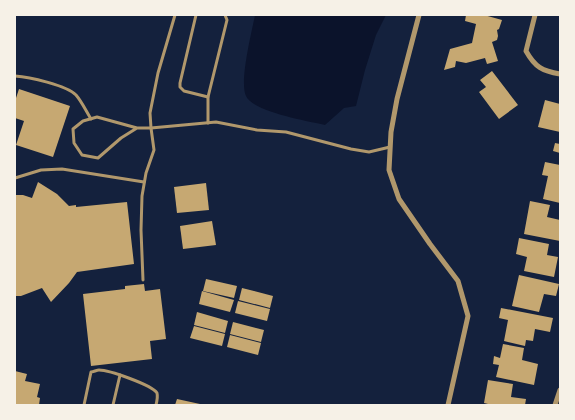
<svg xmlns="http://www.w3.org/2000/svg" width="575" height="420" font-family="Raleway,sans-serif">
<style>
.water{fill:#0b132b}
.building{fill:#c6a872}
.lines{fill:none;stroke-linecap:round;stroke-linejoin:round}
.service{stroke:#b1986c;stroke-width:3}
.minor{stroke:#b1986c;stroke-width:5}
</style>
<rect width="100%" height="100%" fill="#14213d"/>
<path class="water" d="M 255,15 L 386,15 L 376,35 L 365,70 L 356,106 L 344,108 L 325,125 C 308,121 253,112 246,96 C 239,82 252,31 255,15 Z"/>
<g class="building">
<path d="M 466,15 L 484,15 L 502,20 L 499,29 L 497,30 L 498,36 L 497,40 L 492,42 L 498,61 L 487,64 L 485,58 L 466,63 L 456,61 L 455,67 L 444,70 L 450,49 L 472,43 L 476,24 L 465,21 Z"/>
<path d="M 492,71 L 518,105 L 499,119 L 479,92 L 486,87 L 480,80 Z"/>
<path d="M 19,89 L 70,106 L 53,157 L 16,145 L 24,121 L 15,118 L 15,101 Z"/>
<path d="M 545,100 L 560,104 L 560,132 L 538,127 Z"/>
<path d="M 555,143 L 560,144 L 560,153 L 553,151 Z"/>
<path d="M 545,162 L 560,165 L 560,203 L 543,199 L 548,176 L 542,175 Z"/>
<path d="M 38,182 L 57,194 L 69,206 L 76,205 L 76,207 L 127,202 L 134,264 L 77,272 L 69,283 L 51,302 L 42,288 L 21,296 L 15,296 L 15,195 L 23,195 L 32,198 Z"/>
<path d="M 206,183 L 209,210 L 177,213 L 174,187 Z"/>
<path d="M 530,201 L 550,205 L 547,217 L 560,220 L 560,241 L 524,234 Z"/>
<path d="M 212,221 L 216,245 L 183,249 L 180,226 Z"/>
<path d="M 519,238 L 549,244 L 547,255 L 558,257 L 554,277 L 524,271 L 527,257 L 516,254 Z"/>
<path d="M 519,275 L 559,284 L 556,296 L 544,294 L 539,312 L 512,306 Z"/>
<path d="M 206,279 L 237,286 L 234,298 L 203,291 Z"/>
<path d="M 144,284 L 145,291 L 160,289 L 166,339 L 150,341 L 152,359 L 91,366 L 83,294 L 125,289 L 125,286 Z"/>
<path d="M 242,288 L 273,296 L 270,308 L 239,300 Z"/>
<path d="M 202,291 L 234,300 L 230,312 L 199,304 Z"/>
<path d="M 238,301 L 270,309 L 267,321 L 235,313 Z"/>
<path d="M 501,308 L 553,318 L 550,332 L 535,329 L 533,341 L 526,340 L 525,346 L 504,341 L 508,320 L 499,318 Z"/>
<path d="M 197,312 L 228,321 L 225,333 L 194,325 Z"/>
<path d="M 233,322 L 264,330 L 261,342 L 230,334 Z"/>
<path d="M 194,326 L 225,334 L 222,346 L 190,338 Z"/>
<path d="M 230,335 L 261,343 L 258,355 L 227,347 Z"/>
<path d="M 503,344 L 524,348 L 522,360 L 538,364 L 534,385 L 496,377 L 499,365 L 493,364 L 494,356 L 500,358 Z"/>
<path d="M 15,371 L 27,374 L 25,381 L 40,384 L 37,397 L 40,398 L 39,405 L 15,405 Z"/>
<path d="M 488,380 L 513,384 L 511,397 L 526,399 L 525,405 L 492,405 L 484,403 Z"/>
<path d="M 177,399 L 200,404 L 200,405 L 175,405 Z"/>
</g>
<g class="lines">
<g class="service">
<path d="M 196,15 L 180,83 L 180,87 L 184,91 L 208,97"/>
<path d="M 15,76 C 29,77 66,85 76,95 C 82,102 86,111 91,119"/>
<path d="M 208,123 L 208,97 L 227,20 L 225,15"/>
<path d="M 137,128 L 121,138 L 98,158 L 82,155 L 74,143 L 73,129 L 83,121 L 97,117 L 137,128 L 151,128 L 216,122 L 257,130 L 286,132 L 351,149 L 369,152 L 390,147"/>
<path d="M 15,178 L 41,170 L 62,169 L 144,182"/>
<path d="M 143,280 L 141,230 L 142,196 L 146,173 L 154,150 L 151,128 L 150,113 L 158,73 L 175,15"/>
<path d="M 84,405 L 91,372 C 93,372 97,370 99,370 C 109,370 152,385 157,393 C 158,397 157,401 156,405"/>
<path d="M 113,405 L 120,375"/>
</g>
<g class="minor">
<path d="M 419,15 L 397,99 L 391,132 L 389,170 L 399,199 L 430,244 L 458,281 L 468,316 L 448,405"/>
<path d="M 535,15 L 526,51 C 535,67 542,71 560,74"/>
<path d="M 555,405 L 560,390"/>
</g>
</g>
<rect width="575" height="420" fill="none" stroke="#f6f1e7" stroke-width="32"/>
</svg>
